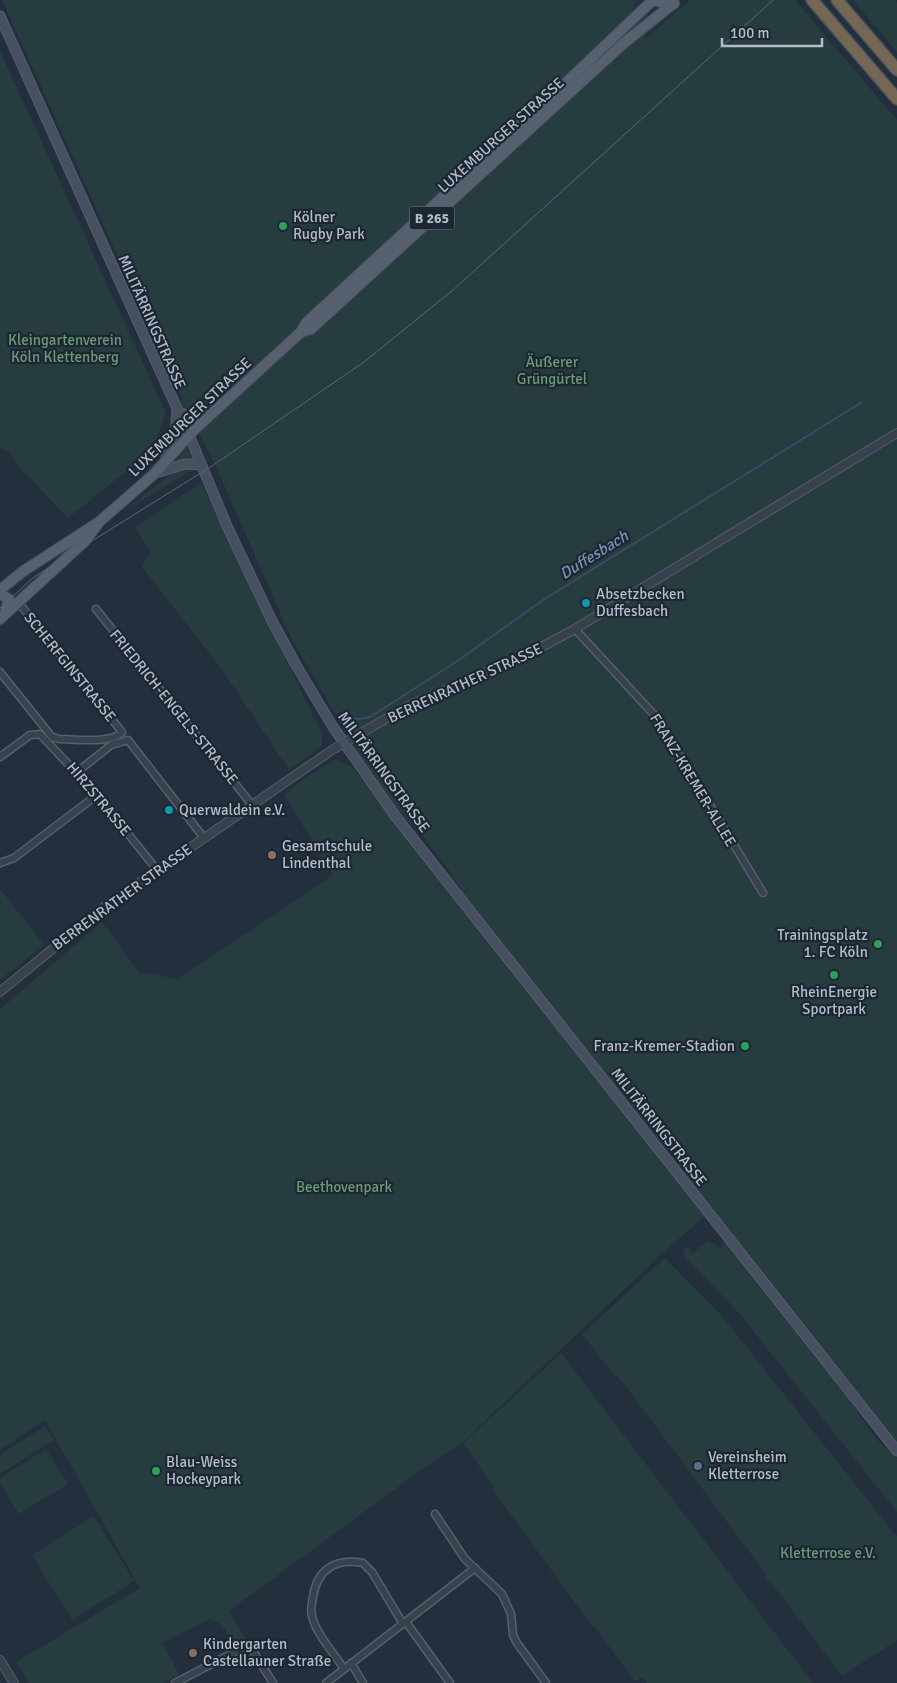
<svg xmlns="http://www.w3.org/2000/svg" width="897" height="1683" font-family="Signika,sans-serif">
<style>
.green{fill:#263c3f}
.lines{fill:none;stroke-linecap:round;stroke-linejoin:round}
.stream{stroke:#394c67;stroke-width:2}
.minor-casing{stroke:#565f6c;stroke-width:9}
.tertiary-casing{stroke:#565f6c;stroke-width:10}
.secondary-casing{stroke:#565f6c;stroke-width:11}
.primary-casing{stroke:#414a57;stroke-width:12}
.motorway-casing{stroke:#434c59;stroke-width:14}
.minor{stroke:#38414e;stroke-width:6}
.tertiary{stroke:#38414e;stroke-width:8}
.secondary{stroke:#465061;stroke-width:9}
.primary{stroke:#56606e;stroke-width:10}
.motorway{stroke:#746855;stroke-width:11}
.tram{stroke:#5a6575;stroke-width:1}
.leisure-dot{fill:#2e9e5b;stroke:#1d2633;stroke-width:2}
.culture-dot{fill:#0f9aa8;stroke:#1d2633;stroke-width:2}
.education-dot{fill:#8d6e63;stroke:#1d2633;stroke-width:2}
.service-dot{fill:#5c6f8a;stroke:#1d2633;stroke-width:2}
.labels{text-anchor:middle;dominant-baseline:central;stroke-width:4.5;stroke-linejoin:round;paint-order:stroke}
.shield{fill:#1d2633;stroke:#878f9c;stroke-width:1}
.shield-label{font-size:14px;font-weight:bold;fill:#b4bcc9}
.street-label{font-size:15px;fill:#b4bcc9;stroke:#1d2633}
.poi-label{font-size:15px;fill:#b4bcc9;stroke:#1d2633;text-anchor:start}
.park-label{font-size:15px;fill:#6b9a76;stroke:#1d2633}
.water-label{font-size:16px;font-style:italic;fill:#7c92b1;stroke:#1d2633}
</style>
<rect width="100%" height="100%" fill="#242f3e"/>
<g class="green">
<path d="M 2,0 L 636,0 L 632,12 L 640,1 L 637,9 L 649,16 L 636,27 L 643,35 L 686,0 L 645,36 L 646,38 L 690,0 L 795,0 L 897,120 L 897,1445 L 463,893 L 449,870 L 417,829 L 402,816 L 362,759 L 292,640 L 219,473 L 188,411 L 180,403 L 183,401 Z"/>
<path d="M 853,0 L 895,0 L 897,3 L 897,52 Z"/>
<path d="M 0,51 L 166,413 L 152,451 L 68,518 L 22,470 L 10,453 L 0,446 Z"/>
<path d="M 186,447 L 193,459 L 170,468 Z"/>
<path d="M 186,469 L 193,470 L 125,510 L 170,475 Z"/>
<path d="M 201,483 L 322,734 L 322,746 L 289,770 L 221,668 L 142,567 L 150,551 L 135,527 Z"/>
<path d="M 335,759 L 353,767 L 705,1216 L 666,1250 L 462,1443 L 432,1462 L 229,1611 L 246,1639 L 230,1646 C 228,1632 224,1623 210,1619 L 163,1643 L 179,1674 L 163,1683 L 29,1683 L 16,1662 L 140,1588 L 45,1420 L 0,1450 L 0,1009 L 102,922 L 139,972 L 178,979 C 229,944 282,911 333,875 L 284,795 L 305,778 Z"/>
<path d="M 0,889 L 44,945 L 0,980 Z"/>
<path d="M 709,1240 L 721,1249 L 725,1241 L 850,1398 C 861,1420 877,1443 897,1458 L 897,1512 L 739,1313 L 684,1256 L 683,1251 L 688,1247 L 693,1253 Z"/>
<path d="M 665,1258 L 722,1316 L 897,1537 L 897,1640 L 842,1676 L 773,1585 L 765,1578 L 766,1574 L 618,1376 L 615,1377 L 582,1334 Z"/>
<path d="M 561,1353 L 813,1683 L 647,1683 L 642,1677 L 635,1682 L 595,1627 L 592,1626 L 493,1490 L 494,1487 L 463,1443 Z"/>
<path d="M 45,1426 L 54,1440 L 0,1474 L 0,1455 Z"/>
<path d="M 46,1449 L 68,1484 L 19,1514 L 0,1483 L 0,1478 Z"/>
<path d="M 94,1516 L 134,1581 L 72,1620 L 32,1555 Z"/>
</g>
<g class="lines">
<path class="stream" d="M 338,716 L 359,719 L 370,717 L 456,662 L 543,600 L 862,402"/>
<g class="minor-casing">
<g id="minor">
<path d="M 96,609 L 252,805"/>
<path d="M 575,629 L 657,718 L 763,893"/>
<path d="M 0,672 L 52,737 L 59,739 C 74,739 113,744 122,732 L 18,602"/>
<path d="M 0,757 L 30,735 L 40,734 L 97,795 L 157,870"/>
<path d="M 77,772 L 111,745 L 128,740 L 204,838"/>
<path d="M 0,863 L 14,858 L 97,795"/>
<path d="M 435,1514 L 465,1559 L 502,1594 L 511,1614 L 513,1635 L 517,1643 L 546,1683"/>
<path d="M 406,1622 L 450,1683"/>
<path d="M 351,1663 L 363,1683"/>
<path d="M 344,1669 C 334,1653 316,1634 312,1616 C 310,1610 312,1603 313,1597 C 317,1569 336,1558 363,1563 L 372,1572 L 403,1624"/>
<path d="M 175,1683 L 244,1647 L 253,1651 L 273,1683"/>
<path d="M 326,1683 L 475,1568"/>
</g>
</g>
<g class="tertiary-casing">
<g id="tertiary">
<path d="M 0,992 L 104,907 L 332,750 L 408,706 L 534,651 L 575,629 L 897,433"/>
<path d="M 0,1660 L 14,1683"/>
</g>
</g>
<g class="secondary-casing">
<g id="secondary">
<path d="M 0,16 L 189,435 L 227,526 L 272,621 L 296,665 L 333,727 L 396,817 L 897,1451"/>
<path d="M 177,411 L 191,417 L 208,416"/>
<path d="M 165,461 L 175,432 L 177,411"/>
<path d="M 153,474 L 185,464 L 201,465"/>
</g>
</g>
<g class="primary-casing">
<g id="primary">
<path d="M 301,332 L 311,329 L 624,43 L 674,3"/>
<path d="M 0,590 L 22,572 L 99,522 L 153,475 L 195,429 L 301,332 L 306,323 L 551,97 L 653,0 L 667,4 L 674,4"/>
<path d="M 0,594 L 9,599 L 5,613"/>
<path d="M 0,619 L 85,541 L 97,525"/>
</g>
</g>
<g class="motorway-casing">
<g id="motorway">
<path d="M 812,0 L 897,99"/>
<path d="M 837,0 L 897,70"/>
</g>
</g>
<use href="#minor" class="minor"/>
<use href="#tertiary" class="tertiary"/>
<use href="#secondary" class="secondary"/>
<use href="#primary" class="primary"/>
<use href="#motorway" class="motorway"/>
<path class="tram" d="M 0,608 L 34,577 L 212,466 L 364,362 L 453,290 L 773,0"/>
</g>
<g class="leisure-dot">
<circle cx="283" cy="226" r="5"/>
<circle cx="878" cy="944" r="5"/>
<circle cx="834" cy="975" r="5"/>
<circle cx="745" cy="1046" r="5"/>
<circle cx="156" cy="1471" r="5"/>
</g>
<g class="culture-dot">
<circle cx="586" cy="603" r="5"/>
<circle cx="169" cy="810" r="5"/>
</g>
<g class="education-dot">
<circle cx="272" cy="855" r="5"/>
<circle cx="193" cy="1653" r="5"/>
</g>
<circle class="service-dot" cx="698" cy="1466" r="5"/>
<g class="labels">
<rect class="shield" x="409.5" y="206.5" width="45" height="23" rx="4"/>
<g class="shield-label">
<text x="432" y="218">B 265</text>
</g>
<g class="street-label">
<text transform="translate(501 135) rotate(-42)">LUXEMBURGER STRASSE</text>
<text transform="translate(152 322) rotate(66)">MILITÄRRINGSTRASSE</text>
<text transform="translate(190 417) rotate(-44)">LUXEMBURGER STRASSE</text>
<text transform="translate(70 667) rotate(51)">SCHERFGINSTRASSE</text>
<text transform="translate(465 683) rotate(-25)">BERRENRATHER STRASSE</text>
<text transform="translate(174 707) rotate(51)">FRIEDRICH-ENGELS-STRASSE</text>
<text transform="translate(384 772) rotate(54)">MILITÄRRINGSTRASSE</text>
<text transform="translate(693 780) rotate(59)">FRANZ-KREMER-ALLEE</text>
<text transform="translate(99 799) rotate(50)">HIRZSTRASSE</text>
<text transform="translate(122 897) rotate(-36)">BERRENRATHER STRASSE</text>
<text transform="translate(659 1127) rotate(52)">MILITÄRRINGSTRASSE</text>
</g>
<g class="poi-label">
<text x="293" y="217">Kölner<tspan x="293" dy="17">Rugby Park</tspan></text>
<text x="596" y="594">Absetzbecken<tspan x="596" dy="17">Duffesbach</tspan></text>
<text x="179" y="810">Querwaldein e.V.</text>
<text x="282" y="846">Gesamtschule<tspan x="282" dy="17">Lindenthal</tspan></text>
<text x="868" y="935" text-anchor="end">Trainingsplatz<tspan x="868" dy="17">1. FC Köln</tspan></text>
<text x="834" y="992" text-anchor="middle">RheinEnergie<tspan x="834" dy="17">Sportpark</tspan></text>
<text x="735" y="1046" text-anchor="end">Franz-Kremer-Stadion</text>
<text x="708" y="1457">Vereinsheim<tspan x="708" dy="17">Kletterrose</tspan></text>
<text x="166" y="1462">Blau-Weiss<tspan x="166" dy="17">Hockeypark</tspan></text>
<text x="203" y="1644">Kindergarten<tspan x="203" dy="17">Castellauner Straße</tspan></text>
</g>
<g class="park-label">
<text x="65" y="340">Kleingartenverein<tspan x="65" dy="17">Köln Klettenberg</tspan></text>
<text x="552" y="362">Äußerer<tspan x="552" dy="17">Grüngürtel</tspan></text>
<text x="344" y="1187">Beethovenpark</text>
<text x="828" y="1553">Kletterrose e.V.</text>
</g>
<g class="water-label">
<text transform="translate(594 555) rotate(-32)">Duffesbach</text>
</g>
</g>
<path d="M722 38v8h100v-8" fill="none" stroke="#b4bcc9" stroke-width="2.5"/>
<text x="730" y="38" font-size="15" fill="#b4bcc9" stroke="#1d2633" stroke-width="4" paint-order="stroke">100 m</text>
</svg>
